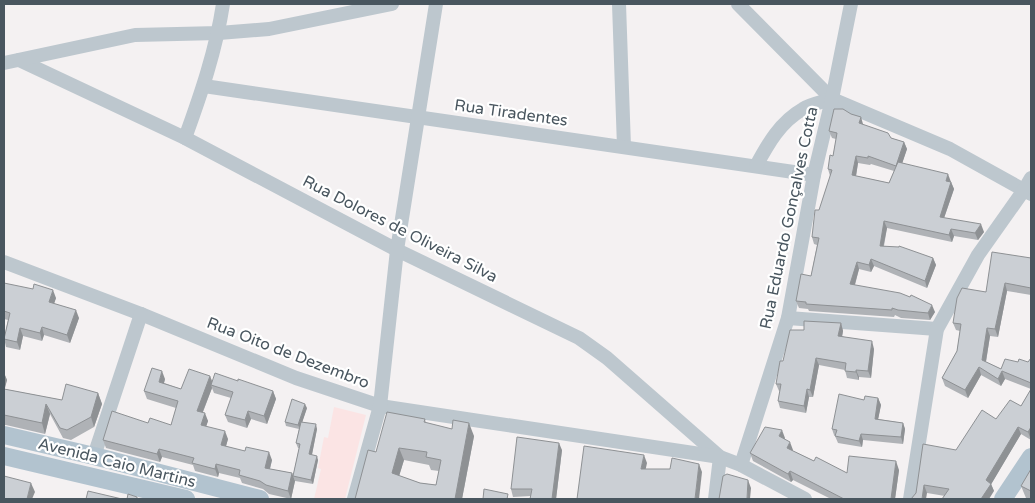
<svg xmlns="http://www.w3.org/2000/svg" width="1035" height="503" font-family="'Varela Round',sans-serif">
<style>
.medical{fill:#fbe4e4}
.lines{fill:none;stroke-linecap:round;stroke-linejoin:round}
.minor{stroke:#bdc7ce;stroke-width:14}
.major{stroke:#b2c3cf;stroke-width:18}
.wall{fill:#afb2b6;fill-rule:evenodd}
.shaded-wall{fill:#8e9194}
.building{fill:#cbcfd4;stroke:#8e9194;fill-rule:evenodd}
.labels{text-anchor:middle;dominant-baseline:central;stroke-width:4.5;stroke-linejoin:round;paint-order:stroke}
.street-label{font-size:16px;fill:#49565f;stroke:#fff}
</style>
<rect width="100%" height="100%" fill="#f4f1f2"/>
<path class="medical" d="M 334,407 L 366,415 L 345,499 L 314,499 L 321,469 L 318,468 L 324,437 L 328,438 Z"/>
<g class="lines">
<g class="minor">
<path d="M 619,4 L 624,147"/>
<path d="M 738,4 L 832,99 L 950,149 L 1031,194"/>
<path d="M 19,60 L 185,138 L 397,250 L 579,338 L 607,358 L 720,457 L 741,465 L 805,499"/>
<path d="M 4,63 L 135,35 L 219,33 L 269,29 L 392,4"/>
<path d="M 204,86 L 814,175"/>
<path d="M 185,138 C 201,94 216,50 223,4"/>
<path d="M 756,166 C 768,144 780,122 803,109 C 811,104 823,102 832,99"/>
<path d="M 4,262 L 141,314 L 296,378 L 380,406 L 720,457 L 715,499"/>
<path d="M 788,318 L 937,329"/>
<path d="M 94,456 L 141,314"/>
<path d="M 741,465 L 788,318 L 814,175 L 832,99 L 851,4"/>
<path d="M 354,499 L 380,406 L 397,250 L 436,4"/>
<path d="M 910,499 L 937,329 L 978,255 L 1024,190 L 1031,178"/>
</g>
<g class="major">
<path d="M 4,435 L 94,456 L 260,499"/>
<path d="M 4,456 L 186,499"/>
<path d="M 1003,499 L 1031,457"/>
</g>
</g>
<g class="wall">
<path d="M 863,124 L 863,125 L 891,138 L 904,142 L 907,149 L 902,163 L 951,182 L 954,189 L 944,218 L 984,232 L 978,240 L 954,236 L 952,242 L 887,228 L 884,246 L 933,258 L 936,265 L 927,288 L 874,266 L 871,272 L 859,269 L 855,285 L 935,312 L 930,320 L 901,318 L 895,315 L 894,317 L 809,311 L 808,309 L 799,308 L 796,301 L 811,276 L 817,245 L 814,244 L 812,237 L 830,176 L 828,169 L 833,156 L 836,139 L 832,138 L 829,131 ZM 858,163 L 870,165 L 871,164 L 894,171 L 889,183 L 856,176 Z"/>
<path d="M 1031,258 L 1031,295 L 1007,291 L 998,337 L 990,336 L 986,362 L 1001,369 L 1018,362 L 1028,362 L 1031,358 L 1031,440 L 1021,434 L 991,484 L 994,491 L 945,496 L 927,493 L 911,499 L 956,450 L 996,419 L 1021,406 L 1031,389 L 1005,379 L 1001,386 L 981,375 L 968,398 L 945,386 L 942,378 L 957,351 L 960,331 L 956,330 L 953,323 L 986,292 Z"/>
<path d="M 4,283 L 56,298 L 54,303 L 79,318 L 70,343 L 44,335 L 42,341 L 23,336 L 20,350 L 6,347 L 4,338 L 8,320 L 4,319 Z"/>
<path d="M 841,323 L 843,331 L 842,336 L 874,349 L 871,378 L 859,377 L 859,380 L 847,378 L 845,370 L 819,365 L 813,397 L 809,397 L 806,413 L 780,408 L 778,401 L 780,391 L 779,391 L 776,384 L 783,361 L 804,330 Z"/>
<path d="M 4,373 L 7,380 L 4,389 L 62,400 L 98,393 L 102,404 L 94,427 L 71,440 L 63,438 L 50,414 L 45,434 L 6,425 L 4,425 Z"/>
<path d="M 210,376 L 212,381 L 238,381 L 273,391 L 276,399 L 267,424 L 251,419 L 247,428 L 228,422 L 225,415 L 231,398 L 214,393 L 212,388 L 203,412 L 208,421 L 206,426 L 228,439 L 226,446 L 272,460 L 270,469 L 292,473 L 295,481 L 291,499 L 269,494 L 263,489 L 242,483 L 240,478 L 219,473 L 218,477 L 195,471 L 193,465 L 162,457 L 160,462 L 106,448 L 103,440 L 148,423 L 171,425 L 176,408 L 147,399 L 144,391 L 165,379 L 164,383 L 181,389 Z"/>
<path d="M 878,398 L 881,405 L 878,419 L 903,423 L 905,429 L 903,444 L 863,440 L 862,447 L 838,443 L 835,436 L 834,435 L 832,429 L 864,400 Z"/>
<path d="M 307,408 L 302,422 L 317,429 L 312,455 L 318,460 L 313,484 L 295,481 L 293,476 L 299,448 L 298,448 L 296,443 L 299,429 L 286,426 L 285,422 Z"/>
<path d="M 425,419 L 426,423 L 474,436 L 462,499 L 355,499 L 376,452 ZM 404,460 L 429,465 L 431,470 L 439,471 L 436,485 L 420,483 L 399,476 Z"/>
<path d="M 785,438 L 785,439 L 793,451 L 814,461 L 847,473 L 899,470 L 895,499 L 831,499 L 793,480 L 791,482 L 753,461 L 750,453 Z"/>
<path d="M 562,450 L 556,499 L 530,499 L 531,496 L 513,497 L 511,489 Z"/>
<path d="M 1031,469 L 1031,499 L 1027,499 L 1026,498 L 1021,486 Z"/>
</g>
<g class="shaded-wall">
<path d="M 861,117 L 863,124 L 862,131 L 859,123 Z"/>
<path d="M 904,142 L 907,149 L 899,173 L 896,166 Z"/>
<path d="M 856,156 L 858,163 L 855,182 L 852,175 Z"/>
<path d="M 948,174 L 951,182 L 949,188 L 946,181 Z"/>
<path d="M 951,182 L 954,189 L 942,224 L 940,217 Z"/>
<path d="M 884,221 L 887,228 L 882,253 L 880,246 Z"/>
<path d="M 981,224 L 984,232 L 978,240 L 975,233 Z"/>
<path d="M 951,229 L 954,236 L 952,242 L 949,235 Z"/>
<path d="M 933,258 L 936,265 L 927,288 L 925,281 Z"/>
<path d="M 871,259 L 874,266 L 871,272 L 869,265 Z"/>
<path d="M 857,262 L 859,269 L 853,291 L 850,284 Z"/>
<path d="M 1005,283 L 1007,291 L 998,337 L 995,329 Z"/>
<path d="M 53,290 L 56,298 L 52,310 L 49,302 Z"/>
<path d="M 932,305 L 935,312 L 930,320 L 928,313 Z"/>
<path d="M 76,310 L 79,318 L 70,343 L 67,335 Z"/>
<path d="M 841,323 L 843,331 L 841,343 L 838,336 Z"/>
<path d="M 42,327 L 44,335 L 42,341 L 40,333 Z"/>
<path d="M 20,328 L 23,336 L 20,350 L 17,342 Z"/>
<path d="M 987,328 L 990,336 L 985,367 L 982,360 Z"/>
<path d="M 872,341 L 874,349 L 871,378 L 868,371 Z"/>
<path d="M 816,358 L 819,365 L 813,397 L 810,390 Z"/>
<path d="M 979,367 L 981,375 L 968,398 L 965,390 Z"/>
<path d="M 856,370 L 859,377 L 859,380 L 856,372 Z"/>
<path d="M 162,371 L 165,379 L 162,390 L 159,382 Z"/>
<path d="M 1002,371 L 1005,379 L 1001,386 L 998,379 Z"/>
<path d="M 4,373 L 7,380 L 4,392 Z"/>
<path d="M 210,376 L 213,384 L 211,385 L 212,388 L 200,419 L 197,411 Z"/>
<path d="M 807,389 L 809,397 L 806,413 L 804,406 Z"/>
<path d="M 273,391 L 276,399 L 267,424 L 264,416 Z"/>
<path d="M 98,393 L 102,404 L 94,427 L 91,417 Z"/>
<path d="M 878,398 L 881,405 L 877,425 L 875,419 Z"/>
<path d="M 46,404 L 50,414 L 45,434 L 42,423 Z"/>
<path d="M 305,404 L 307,408 L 300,429 L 298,425 Z"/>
<path d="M 248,411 L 251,419 L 247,428 L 245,420 Z"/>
<path d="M 205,413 L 208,421 L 204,433 L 201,425 Z"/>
<path d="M 469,423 L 474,436 L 462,499 L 455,499 Z"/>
<path d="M 903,423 L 905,429 L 903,444 L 901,437 Z"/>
<path d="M 316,424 L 317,429 L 311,459 L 309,454 Z"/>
<path d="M 1018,427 L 1021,434 L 989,488 L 991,484 L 994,491 L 989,499 L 981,499 L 986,480 Z"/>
<path d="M 1031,427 L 1031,440 L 1028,432 Z"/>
<path d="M 782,430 L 785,438 L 782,444 L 779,436 Z"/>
<path d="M 225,431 L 228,439 L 224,453 L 221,445 Z"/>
<path d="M 861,434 L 863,440 L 862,447 L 859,441 Z"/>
<path d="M 790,442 L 793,450 L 790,456 L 787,448 Z"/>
<path d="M 559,443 L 562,450 L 556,499 L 552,499 Z"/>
<path d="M 399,448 L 404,460 L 396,486 L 392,473 Z"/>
<path d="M 159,449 L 162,457 L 160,462 L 157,454 Z"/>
<path d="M 269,452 L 272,460 L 268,476 L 265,468 Z"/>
<path d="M 644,455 L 647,463 L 644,477 L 641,469 Z"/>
<path d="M 317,456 L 318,460 L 313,484 L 311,480 Z"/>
<path d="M 896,461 L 899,470 L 895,499 L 891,499 Z"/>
<path d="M 216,464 L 219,473 L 218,477 L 215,469 Z"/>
<path d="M 699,464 L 702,472 L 699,499 L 695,499 Z"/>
<path d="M 790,471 L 793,480 L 791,482 L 788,474 Z"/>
<path d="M 292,473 L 295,481 L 291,499 L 288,491 Z"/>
<path d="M 748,480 L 751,488 L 750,499 L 747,499 Z"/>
<path d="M 31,483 L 35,492 L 32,499 L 27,499 Z"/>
<path d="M 924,485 L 927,493 L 926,499 L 922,499 Z"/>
</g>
<g class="building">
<path d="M 834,109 L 843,109 L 851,114 L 861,117 L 859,123 L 888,133 L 891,138 L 904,142 L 896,166 L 868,156 L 868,158 L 856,156 L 852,175 L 889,183 L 898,162 L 948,174 L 946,181 L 951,182 L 940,217 L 981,224 L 975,233 L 951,229 L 949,235 L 884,221 L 880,246 L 899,247 L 899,246 L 933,258 L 925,281 L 871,259 L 869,265 L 857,262 L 850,284 L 900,293 L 910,297 L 911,295 L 932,305 L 928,313 L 898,310 L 892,308 L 892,310 L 806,304 L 806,302 L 796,301 L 801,274 L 811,276 L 819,238 L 812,237 L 815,210 L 819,210 L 832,170 L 828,169 L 830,155 L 833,156 L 837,133 L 829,131 Z"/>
<path d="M 992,252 L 1031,258 L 1031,288 L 1005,283 L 995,329 L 987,328 L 982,360 L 1001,369 L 1005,359 L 1018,362 L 1019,359 L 1028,362 L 1031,358 L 1031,383 L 1002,371 L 998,379 L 979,367 L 965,390 L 942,378 L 957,351 L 961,324 L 953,323 L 957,298 L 962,288 L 986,292 Z"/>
<path d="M 4,283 L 33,289 L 34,284 L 53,290 L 49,302 L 76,310 L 67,335 L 42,327 L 40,333 L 20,328 L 17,342 L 4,339 L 10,313 L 4,311 Z"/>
<path d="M 804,321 L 841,323 L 838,336 L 872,341 L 868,371 L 856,370 L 856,372 L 845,371 L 846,363 L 816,358 L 810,390 L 807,389 L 804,406 L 778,401 L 781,384 L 776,384 L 780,361 L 783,361 L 790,330 L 804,330 Z"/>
<path d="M 152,368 L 162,371 L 159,382 L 181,389 L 189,369 L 210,376 L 197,411 L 205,413 L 201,425 L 225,431 L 221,445 L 245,451 L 246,447 L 269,452 L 265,468 L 292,473 L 288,491 L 266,485 L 260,481 L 239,475 L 240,470 L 216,464 L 215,469 L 192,463 L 194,458 L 159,449 L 157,454 L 103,440 L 112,411 L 148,423 L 150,418 L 171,425 L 178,401 L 144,391 Z"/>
<path d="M 215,373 L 238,381 L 238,379 L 273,391 L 264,416 L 248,411 L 245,420 L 225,415 L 233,392 L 211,385 Z"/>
<path d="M 66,384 L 98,393 L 91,417 L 67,430 L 60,428 L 46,404 L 42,423 L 4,415 L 4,389 L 62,400 Z"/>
<path d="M 1031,389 L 1031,427 L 1028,432 L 1018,427 L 986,480 L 991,484 L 981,499 L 942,499 L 949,489 L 924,485 L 922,499 L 911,499 L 916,493 L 923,444 L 956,450 L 982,410 L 996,419 L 1010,400 L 1021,406 Z"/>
<path d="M 839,394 L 864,400 L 865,396 L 878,398 L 875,419 L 903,423 L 901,437 L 861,434 L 859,441 L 835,436 L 837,430 L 832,429 Z"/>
<path d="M 292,399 L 305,404 L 298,425 L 285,422 Z"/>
<path d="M 387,412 L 425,419 L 424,422 L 452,429 L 453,420 L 469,423 L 455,499 L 355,499 L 368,450 L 376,452 ZM 399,448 L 427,452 L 426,457 L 441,460 L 436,485 L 420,483 L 392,473 Z"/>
<path d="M 301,422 L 316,424 L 309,454 L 317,456 L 311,480 L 293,476 L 300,444 L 296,443 Z"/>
<path d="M 765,427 L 782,430 L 779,436 L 790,442 L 787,448 L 814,461 L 816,457 L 847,473 L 849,456 L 896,461 L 891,499 L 844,499 L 790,471 L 788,474 L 750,453 Z"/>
<path d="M 517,437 L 559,443 L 552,499 L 553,499 L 530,499 L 532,489 L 511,489 Z"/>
<path d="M 584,446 L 644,455 L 641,469 L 670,469 L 672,458 L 699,464 L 695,499 L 577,499 Z"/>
<path d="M 1031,469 L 1031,491 L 1021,486 Z"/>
<path d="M 727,474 L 748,480 L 747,499 L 719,499 L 723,476 Z"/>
<path d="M 4,476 L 31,483 L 27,499 L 4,499 Z"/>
<path d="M 484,489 L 508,494 L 507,499 L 483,499 Z"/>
<path d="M 88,491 L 122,499 L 86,499 Z"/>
<path d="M 128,494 L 137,497 L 137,499 L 127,499 Z"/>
</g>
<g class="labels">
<g class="street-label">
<text transform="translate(511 113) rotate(8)">Rua Tiradentes</text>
<text transform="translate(789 218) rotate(-78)">Rua Eduardo Gonçalves Cotta</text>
<text transform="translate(400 229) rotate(27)">Rua Dolores de Oliveira Silva</text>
<text transform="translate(288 353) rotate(21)">Rua Oito de Dezembro</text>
<text transform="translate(117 463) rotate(14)">Avenida Caio Martins</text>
</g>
</g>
<rect width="1035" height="503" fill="none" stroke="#49565f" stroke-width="10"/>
</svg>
